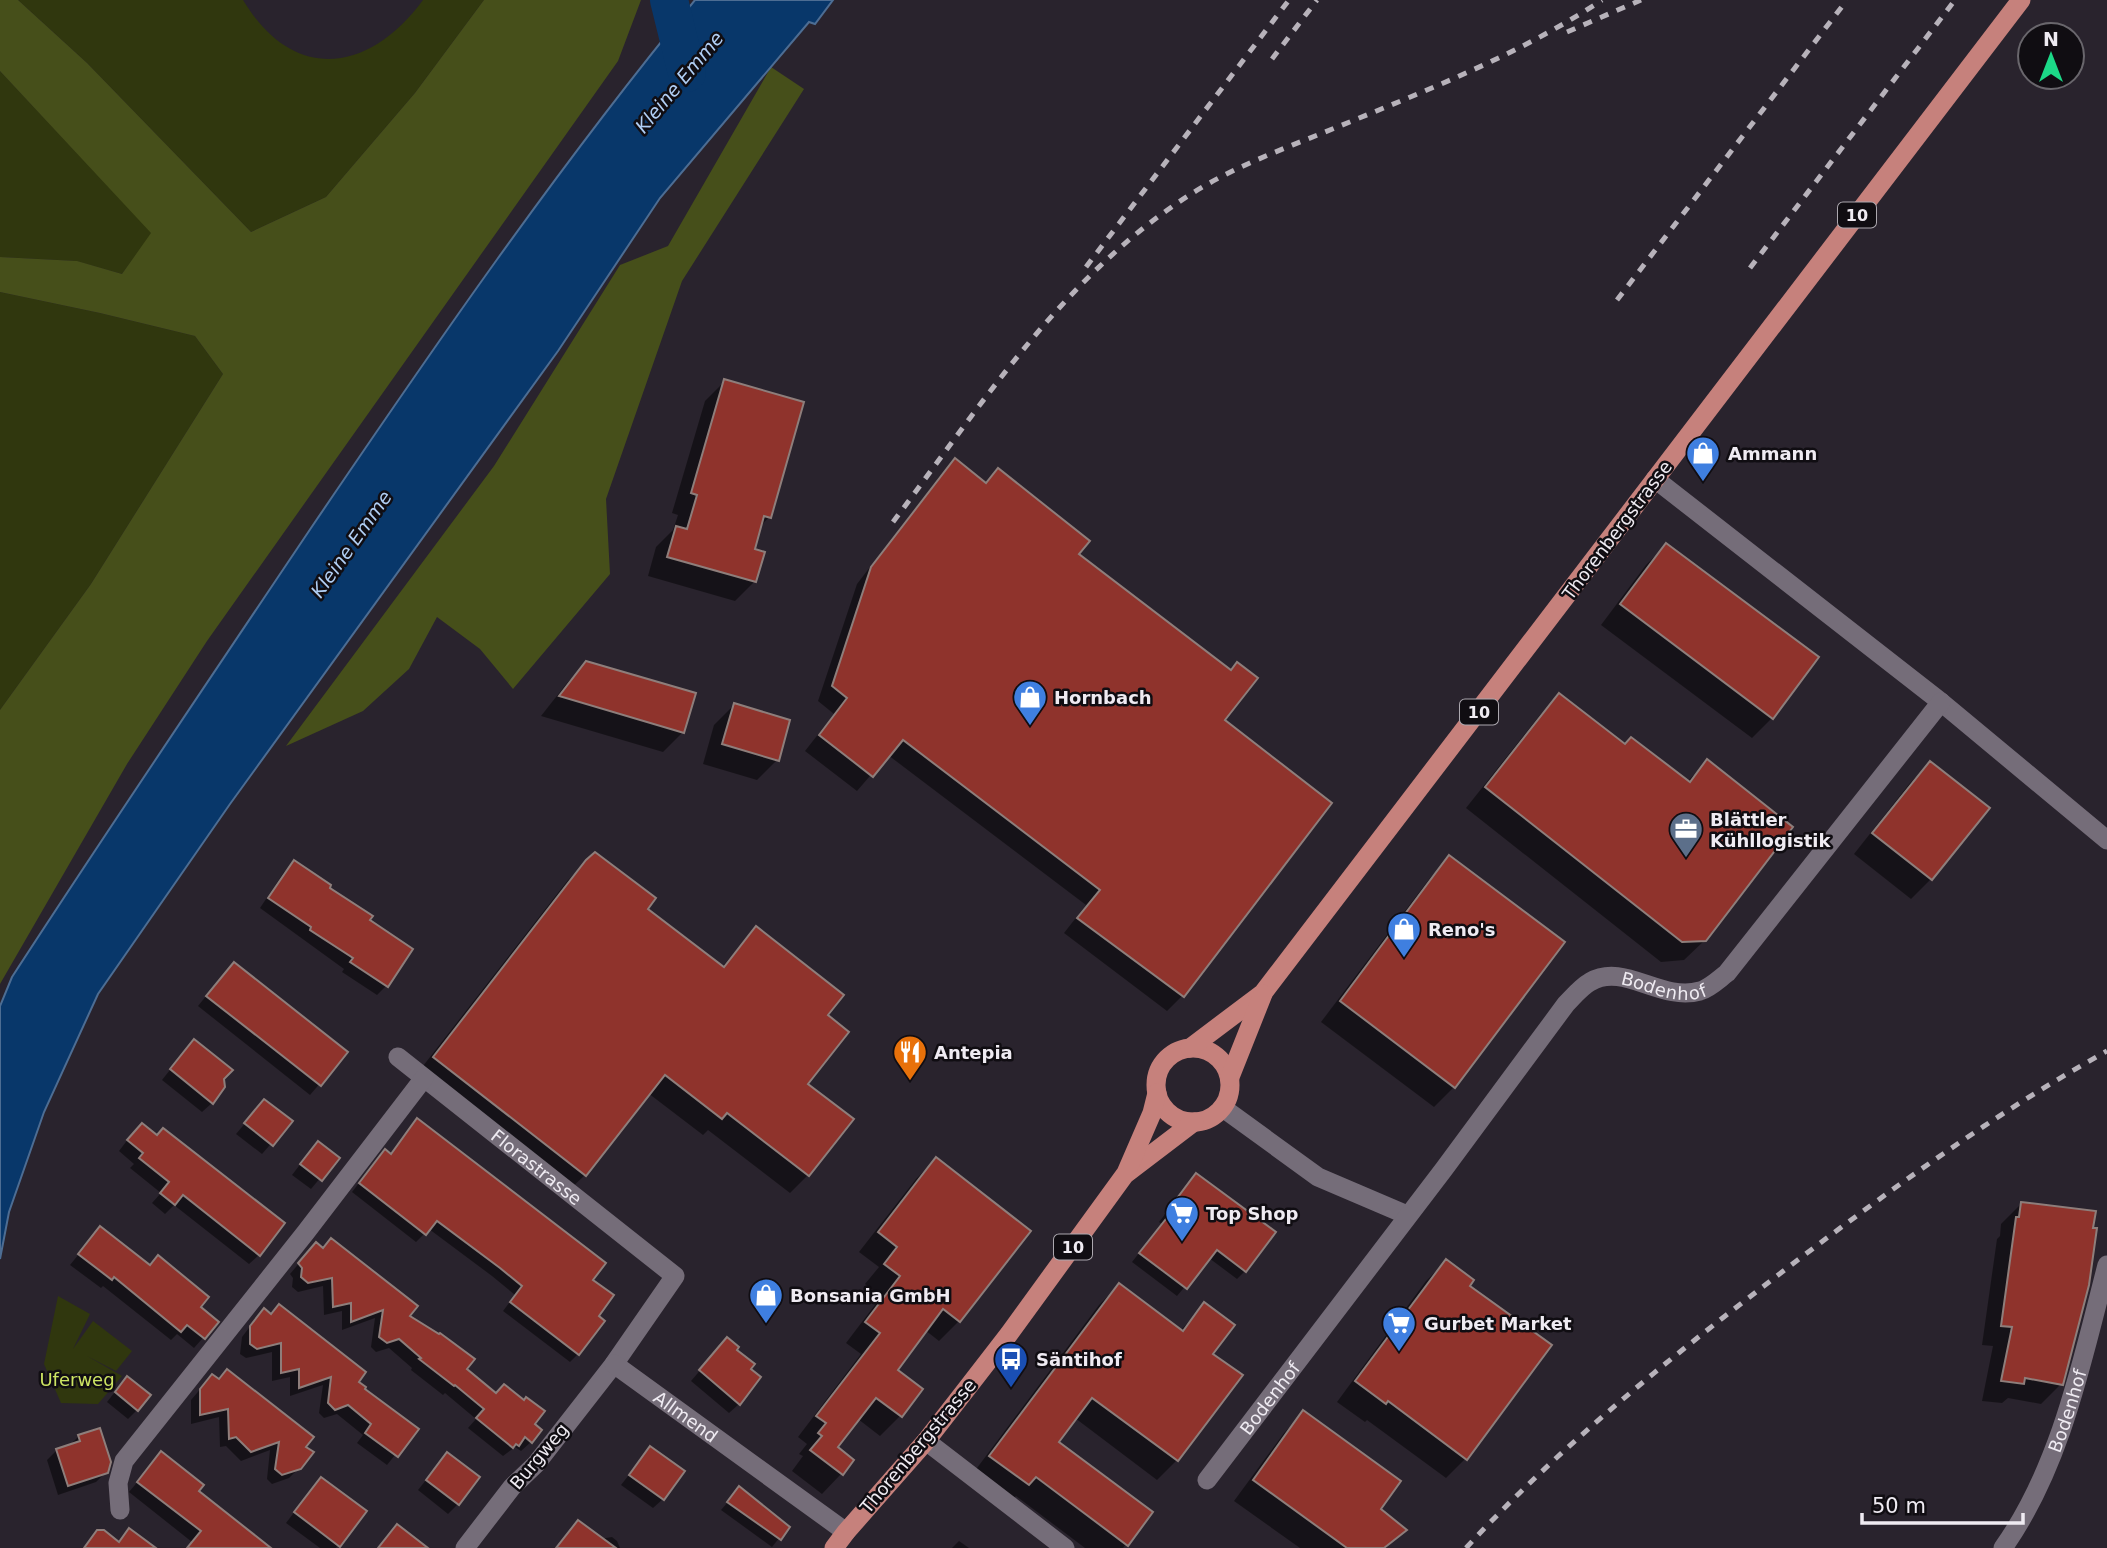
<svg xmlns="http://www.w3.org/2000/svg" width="2107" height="1548" font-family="'DejaVu Sans',sans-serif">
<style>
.green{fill:#30370e}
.forest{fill:#464f1a}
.water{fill:#08376a;stroke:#4d6d93;stroke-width:2}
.shadow{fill:#0007}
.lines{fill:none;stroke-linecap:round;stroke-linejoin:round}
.river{stroke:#08376a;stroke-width:38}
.building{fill:#8f332c;stroke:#8e7e7b;stroke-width:2}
.minor{stroke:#756d79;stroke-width:19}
.primary{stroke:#c6817c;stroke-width:19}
.rail{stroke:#b7b2ba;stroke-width:5;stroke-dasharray:9 9;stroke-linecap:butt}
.labels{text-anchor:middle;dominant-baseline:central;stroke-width:5;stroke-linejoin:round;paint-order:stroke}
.shield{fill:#100d12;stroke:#aca8af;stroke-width:2}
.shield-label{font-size:16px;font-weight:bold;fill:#efebf2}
.poi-label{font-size:18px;font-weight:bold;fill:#efebf2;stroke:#100d12;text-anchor:start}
.street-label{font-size:18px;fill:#efebf2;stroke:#100d12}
.park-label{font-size:18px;fill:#cde463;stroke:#100d12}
.water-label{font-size:19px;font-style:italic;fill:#b0cef4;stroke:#100d12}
</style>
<rect width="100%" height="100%" fill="#29232d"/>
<g class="green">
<path d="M 18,0 L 243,0 C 294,84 369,73 423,0 L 484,0 L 415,93 L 326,197 L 251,232 L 87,63 Z"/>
<path d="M 0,71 L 152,233 L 122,274 L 76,261 L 0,257 Z"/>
<path d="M 0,292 L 100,313 L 195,336 L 223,374 L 91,584 L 0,710 Z"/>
<path d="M 58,1296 L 90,1314 L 73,1349 L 93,1321 L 132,1351 L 116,1371 L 87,1356 L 122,1376 L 98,1404 L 61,1403 L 44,1364 Z"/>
</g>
<g class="forest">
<path d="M 0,0 L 18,0 L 87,63 L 251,232 L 326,197 L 415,93 L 484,0 L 641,0 L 618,61 L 207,641 L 127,764 L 0,984 L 0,710 L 91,584 L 223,374 L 195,336 L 100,313 L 0,292 L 0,257 L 77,261 L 122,274 L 151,233 L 0,71 Z"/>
<path d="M 771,67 L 804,89 L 682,281 L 606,499 L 610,574 L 513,689 L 480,649 L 437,617 L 409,669 L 363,711 L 286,746 L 494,466 L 620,265 L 668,246 Z"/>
</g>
<path class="water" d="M 695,0 L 833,0 L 815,24 L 809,22 L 660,198 L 558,351 L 230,804 L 98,994 L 44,1112 L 9,1212 L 0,1259 L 0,1006 L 12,977 C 110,826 211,677 311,528 C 433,348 557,168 695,0 Z"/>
<g class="shadow">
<path d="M 725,381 L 769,517 L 760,527 L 753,550 L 755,581 L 735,601 L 648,576 L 656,547 L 673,530 L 678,515 L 672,513 L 705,401 Z"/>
<path d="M 955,461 L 985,484 L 998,470 L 1077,554 L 1230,672 L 1223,720 L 1329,803 L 1182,996 L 1167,1011 L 1064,933 L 1086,905 L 888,755 L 857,791 L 805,751 L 834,714 L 818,701 L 857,584 L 940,476 Z"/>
<path d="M 1666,545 L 1772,718 L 1752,738 L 1601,625 L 1646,565 Z"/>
<path d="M 587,663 L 683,732 L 663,752 L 541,716 L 567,683 Z"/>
<path d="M 1560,695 L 1625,746 L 1687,782 L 1707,761 L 1705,940 L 1684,960 L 1661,962 L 1466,808 L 1540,715 Z"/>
<path d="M 734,705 L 777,760 L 757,780 L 703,764 L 714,725 Z"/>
<path d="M 1930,763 L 1931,879 L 1911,899 L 1854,854 L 1910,783 Z"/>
<path d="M 595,854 L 645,909 L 721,968 L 756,928 L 806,1084 L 808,1175 L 790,1193 L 708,1130 L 703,1135 L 648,1093 L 585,1175 L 567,1192 L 416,1075 L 568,880 Z"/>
<path d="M 1450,858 L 1454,1087 L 1434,1107 L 1321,1022 L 1430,878 Z"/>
<path d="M 294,863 L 368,920 L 386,986 L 377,995 L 342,972 L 344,969 L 260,908 L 284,872 Z"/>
<path d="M 224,974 L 346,1053 L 310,1095 L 198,1006 Z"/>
<path d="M 185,1051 L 212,1103 L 202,1112 L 162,1080 Z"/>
<path d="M 264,1101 L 290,1122 L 262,1154 L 236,1134 Z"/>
<path d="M 417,1120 L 591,1280 L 596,1316 L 578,1354 L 570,1362 L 503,1311 L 515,1295 L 492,1276 L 429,1229 L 416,1242 L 352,1192 L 377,1160 L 390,1155 Z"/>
<path d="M 132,1134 L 259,1255 L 249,1264 L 174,1205 L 165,1214 L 152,1203 L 161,1193 L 130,1168 L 134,1164 L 119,1151 Z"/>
<path d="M 309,1153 L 337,1158 L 311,1189 L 292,1175 Z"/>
<path d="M 936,1159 L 1029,1231 L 959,1321 L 939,1341 L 925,1330 L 895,1370 L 900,1416 L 880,1436 L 858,1419 L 836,1448 L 841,1474 L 822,1494 L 792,1471 L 803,1456 L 799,1454 L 807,1444 L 798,1437 L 861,1354 L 846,1343 L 881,1297 L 865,1284 L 879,1267 L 859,1252 L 916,1179 Z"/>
<path d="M 1196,1175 L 1245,1271 L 1237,1279 L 1209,1258 L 1177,1296 L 1132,1262 L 1162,1224 L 1159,1222 Z"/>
<path d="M 2021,1204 L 2061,1384 L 2041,1404 L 2008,1398 L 2002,1403 L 1982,1401 L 1993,1346 L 1982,1345 L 1997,1239 L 2000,1236 L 2001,1224 Z"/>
<path d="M 100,1228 L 217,1322 L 194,1348 L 177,1334 L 171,1340 L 103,1286 L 101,1288 L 70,1265 Z"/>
<path d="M 331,1240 L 465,1369 L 533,1424 L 531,1442 L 521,1451 L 515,1447 L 503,1456 L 468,1428 L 476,1419 L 445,1393 L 443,1395 L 411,1370 L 412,1368 L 389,1348 L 376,1352 L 371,1347 L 375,1318 L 342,1330 L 342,1311 L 324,1315 L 323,1286 L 298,1292 L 292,1287 L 293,1278 L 290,1274 L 307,1254 L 322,1249 Z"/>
<path d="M 1446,1261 L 1468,1286 L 1466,1458 L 1446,1478 L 1367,1420 L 1365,1422 L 1337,1402 L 1426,1281 Z"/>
<path d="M 1119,1285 L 1180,1331 L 1204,1305 L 1211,1354 L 1240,1376 L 1177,1460 L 1157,1480 L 1075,1418 L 1057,1442 L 1126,1544 L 1123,1548 L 1085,1548 L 1016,1496 L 1008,1504 L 971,1476 L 1099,1305 Z"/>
<path d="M 255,1320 L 356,1382 L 416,1429 L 387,1465 L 357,1443 L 363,1435 L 337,1414 L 324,1418 L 319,1413 L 323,1385 L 290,1396 L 290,1377 L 272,1381 L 272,1352 L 246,1358 L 240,1354 L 242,1337 Z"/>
<path d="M 727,1339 L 734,1350 L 739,1404 L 729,1413 L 691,1381 Z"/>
<path d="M 203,1386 L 304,1447 L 299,1468 L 289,1478 L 272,1484 L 267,1479 L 270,1450 L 241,1461 L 226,1446 L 220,1447 L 219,1417 L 191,1424 L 191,1400 Z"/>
<path d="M 118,1388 L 137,1410 L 128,1419 L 107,1402 Z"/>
<path d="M 1303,1413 L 1378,1509 L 1404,1530 L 1386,1548 L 1300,1548 L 1234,1501 L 1284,1433 Z"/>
<path d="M 79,1436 L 106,1472 L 96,1482 L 58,1495 L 47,1460 L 57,1450 L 68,1447 Z"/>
<path d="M 650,1448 L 663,1499 L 653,1508 L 621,1485 Z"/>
<path d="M 161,1454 L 196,1492 L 267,1548 L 187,1548 L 192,1542 L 129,1492 Z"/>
<path d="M 447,1454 L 458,1504 L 448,1514 L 418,1490 Z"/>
<path d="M 312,1489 L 338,1545 L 336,1548 L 320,1548 L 286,1523 Z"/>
<path d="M 739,1489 L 788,1527 L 772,1547 L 721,1510 Z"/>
<path d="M 578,1522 L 600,1539 L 612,1537 L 617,1541 L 620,1548 L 555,1548 Z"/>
<path d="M 959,1541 L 969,1548 L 952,1548 Z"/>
</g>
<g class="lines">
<path class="river" d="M 669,0 L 687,73"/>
</g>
<g class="building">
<path d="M 724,379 L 804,402 L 771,518 L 764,516 L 755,549 L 765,552 L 756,582 L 667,557 L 676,526 L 687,529 L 697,495 L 691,493 Z"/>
<path d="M 955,458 L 986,483 L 998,468 L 1090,541 L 1079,554 L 1231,670 L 1237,662 L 1258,678 L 1225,720 L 1332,803 L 1184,997 L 1077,918 L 1100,890 L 903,740 L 873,777 L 819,735 L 847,698 L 832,686 L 871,567 Z"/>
<path d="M 1666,543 L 1819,657 L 1773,719 L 1620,604 Z"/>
<path d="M 586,661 L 696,693 L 684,733 L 559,696 Z"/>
<path d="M 1559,693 L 1625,744 L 1631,737 L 1690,782 L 1707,759 L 1793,827 L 1706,941 L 1682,942 L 1485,787 Z"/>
<path d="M 734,703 L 790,720 L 779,761 L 722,744 Z"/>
<path d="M 1930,761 L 1990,808 L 1932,880 L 1872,833 Z"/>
<path d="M 595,852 L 656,898 L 648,909 L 724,967 L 756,926 L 844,995 L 828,1015 L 849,1032 L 808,1084 L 854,1119 L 809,1176 L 727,1113 L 722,1119 L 665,1075 L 586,1176 L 433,1057 L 586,860 Z"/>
<path d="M 1449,855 L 1565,942 L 1455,1088 L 1340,1001 Z"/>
<path d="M 294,860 L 331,885 L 330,888 L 373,916 L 370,920 L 413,949 L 388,987 L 350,962 L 353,958 L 310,930 L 311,927 L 268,898 Z"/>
<path d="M 234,962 L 348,1052 L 321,1086 L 206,996 Z"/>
<path d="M 194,1039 L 233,1070 L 224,1079 L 225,1087 L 213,1104 L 170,1069 Z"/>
<path d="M 264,1099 L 293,1121 L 273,1146 L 244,1123 Z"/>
<path d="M 417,1118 L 606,1263 L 593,1280 L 614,1295 L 599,1316 L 605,1321 L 579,1355 L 510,1302 L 522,1286 L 500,1268 L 437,1221 L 426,1235 L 359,1183 L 385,1149 L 391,1154 Z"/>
<path d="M 142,1123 L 157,1135 L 163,1128 L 285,1223 L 260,1256 L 183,1195 L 175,1205 L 160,1193 L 169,1182 L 139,1158 L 143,1153 L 127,1140 Z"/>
<path d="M 318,1141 L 340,1158 L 322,1181 L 300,1164 Z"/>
<path d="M 936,1157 L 1031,1231 L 960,1322 L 943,1309 L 898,1370 L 923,1389 L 902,1417 L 876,1398 L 838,1447 L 854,1460 L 843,1475 L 810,1450 L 822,1436 L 818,1433 L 826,1423 L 816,1416 L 880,1333 L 865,1322 L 900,1276 L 884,1264 L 897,1247 L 878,1232 Z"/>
<path d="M 1196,1173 L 1276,1232 L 1246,1272 L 1217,1250 L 1187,1289 L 1139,1253 L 1169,1215 L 1166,1213 Z"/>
<path d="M 2021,1202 L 2096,1211 L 2093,1228 L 2097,1228 L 2089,1285 L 2063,1385 L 2025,1378 L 2024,1384 L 2001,1381 L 2012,1327 L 2001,1326 L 2016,1217 L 2019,1217 Z"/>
<path d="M 100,1226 L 150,1265 L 158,1255 L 209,1297 L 201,1307 L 219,1322 L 205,1339 L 187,1325 L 181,1332 L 114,1277 L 112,1280 L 78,1254 Z"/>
<path d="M 331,1238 L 418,1306 L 410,1316 L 439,1334 L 440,1333 L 475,1359 L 467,1369 L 496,1393 L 504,1384 L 524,1400 L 526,1397 L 545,1411 L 535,1424 L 542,1430 L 532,1443 L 525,1437 L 519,1446 L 516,1444 L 513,1448 L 476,1418 L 484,1409 L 455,1385 L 454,1386 L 419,1359 L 421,1358 L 399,1339 L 387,1343 L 379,1337 L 383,1310 L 351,1322 L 351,1303 L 333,1307 L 332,1278 L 308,1283 L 301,1277 L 302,1268 L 298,1263 L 316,1242 L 323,1248 Z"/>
<path d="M 1446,1259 L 1474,1280 L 1470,1286 L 1552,1345 L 1467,1460 L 1388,1401 L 1386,1404 L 1355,1381 Z"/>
<path d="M 1119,1283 L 1183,1331 L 1204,1302 L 1235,1325 L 1213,1354 L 1243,1375 L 1178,1461 L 1092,1398 L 1059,1442 L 1153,1512 L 1128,1546 L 1036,1477 L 1029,1485 L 989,1456 Z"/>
<path d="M 279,1304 L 366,1372 L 359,1382 L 366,1387 L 365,1389 L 419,1429 L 398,1457 L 365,1433 L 371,1424 L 348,1405 L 335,1410 L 328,1403 L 331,1377 L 299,1388 L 299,1369 L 281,1373 L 281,1343 L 257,1349 L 250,1344 L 250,1326 L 264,1308 L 271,1314 Z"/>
<path d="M 727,1337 L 739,1347 L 737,1350 L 755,1364 L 751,1369 L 761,1377 L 740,1405 L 699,1370 Z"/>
<path d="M 227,1369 L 314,1437 L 306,1447 L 314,1452 L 301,1469 L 282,1475 L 275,1469 L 279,1442 L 251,1452 L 236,1437 L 229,1439 L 228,1409 L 200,1415 L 200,1389 L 212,1374 L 219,1379 Z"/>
<path d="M 127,1376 L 151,1395 L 138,1411 L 115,1392 Z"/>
<path d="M 1303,1410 L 1401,1481 L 1381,1509 L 1407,1530 L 1384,1548 L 1347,1548 L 1253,1480 Z"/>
<path d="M 100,1428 L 111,1462 L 108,1473 L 68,1486 L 56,1449 L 80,1441 L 78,1435 Z"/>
<path d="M 650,1446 L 685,1471 L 664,1500 L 629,1475 Z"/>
<path d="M 161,1451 L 204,1485 L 199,1491 L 271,1548 L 187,1548 L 201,1531 L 137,1482 Z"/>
<path d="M 447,1452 L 480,1477 L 459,1505 L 426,1480 Z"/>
<path d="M 321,1477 L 367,1511 L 340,1547 L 294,1512 Z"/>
<path d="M 739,1486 L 790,1527 L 781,1540 L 727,1502 Z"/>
<path d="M 578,1520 L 616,1548 L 556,1548 Z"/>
<path d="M 397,1524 L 428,1548 L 378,1548 Z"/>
<path d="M 129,1528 L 156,1548 L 84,1548 L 97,1530 L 104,1530 L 119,1542 Z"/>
</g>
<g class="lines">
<g class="minor">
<path d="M 1655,479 L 1941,702 L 2107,840"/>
<path id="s1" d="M 398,1057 L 675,1276 L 614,1364 L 536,1464 L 512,1487 L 465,1548"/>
<path d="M 1223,1108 L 1318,1177 L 1407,1215"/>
<path id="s2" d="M 614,1364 L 846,1532"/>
<path d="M 926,1441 L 1065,1548"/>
<path id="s3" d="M 1207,1480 L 1444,1169 L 1566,1004 C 1573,997 1581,987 1590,982 C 1624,962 1660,1002 1700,991 C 1710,988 1719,979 1727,973 L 1941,702"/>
<path d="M 120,1510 L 118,1483 L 124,1461 L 306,1232 L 424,1078"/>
<path id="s4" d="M 2003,1548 C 2061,1466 2082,1361 2107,1265"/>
</g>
<g class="primary">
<circle cx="1193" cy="1085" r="37"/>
<path d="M 1190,1048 L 1263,993 L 2021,0"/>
<path d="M 1230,1077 L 1263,994"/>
<path d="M 1127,1173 L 1194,1122"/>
<path d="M 834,1548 L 846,1532 L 926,1441 L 968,1387 L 1009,1334 L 1126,1173 L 1152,1113 L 1157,1093"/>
</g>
<g class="rail">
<path d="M 1567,32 L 1641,0"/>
<path d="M 1272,59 L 1317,0"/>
<path d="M 1086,267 L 1289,0"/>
<path d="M 1750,268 L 1955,0"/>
<path d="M 1617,300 L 1847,0"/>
<path d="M 893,522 C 982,404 1064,275 1191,194 C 1235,166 1286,148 1335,128 C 1427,90 1519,55 1602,0"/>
<path d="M 1466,1548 C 1561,1445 1671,1357 1782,1272 C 1887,1192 1992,1115 2107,1051"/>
</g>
</g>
<defs>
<g id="shop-pin" transform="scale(1.75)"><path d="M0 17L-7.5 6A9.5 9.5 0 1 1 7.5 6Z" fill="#3f7fe0" stroke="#100d12"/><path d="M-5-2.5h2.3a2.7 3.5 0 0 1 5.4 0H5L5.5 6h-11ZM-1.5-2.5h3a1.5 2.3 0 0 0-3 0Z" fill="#fff"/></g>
<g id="office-pin" transform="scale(1.75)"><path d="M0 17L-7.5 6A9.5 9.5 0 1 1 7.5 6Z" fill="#5c6f8a" stroke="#100d12"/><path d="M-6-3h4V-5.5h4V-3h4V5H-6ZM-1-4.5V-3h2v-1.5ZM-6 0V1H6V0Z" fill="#fff"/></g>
<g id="restaurant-pin" transform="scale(1.75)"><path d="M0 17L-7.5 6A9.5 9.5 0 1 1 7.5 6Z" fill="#e8710a" stroke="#100d12"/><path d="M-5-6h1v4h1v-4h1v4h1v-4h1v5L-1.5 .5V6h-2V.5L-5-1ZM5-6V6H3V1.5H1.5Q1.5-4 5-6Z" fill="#fff"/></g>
<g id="supermarket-pin" transform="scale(1.75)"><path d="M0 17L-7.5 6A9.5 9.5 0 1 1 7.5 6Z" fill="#3f7fe0" stroke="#100d12"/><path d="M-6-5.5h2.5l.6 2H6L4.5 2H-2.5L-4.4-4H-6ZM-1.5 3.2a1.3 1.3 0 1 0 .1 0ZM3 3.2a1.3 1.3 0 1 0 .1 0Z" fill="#fff"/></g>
<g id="bus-pin" transform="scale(1.75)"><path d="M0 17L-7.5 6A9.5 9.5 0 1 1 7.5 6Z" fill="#1a4fb4" stroke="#100d12"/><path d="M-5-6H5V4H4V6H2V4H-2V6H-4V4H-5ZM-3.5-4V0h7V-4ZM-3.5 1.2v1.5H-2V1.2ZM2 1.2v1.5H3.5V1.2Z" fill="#fff"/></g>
</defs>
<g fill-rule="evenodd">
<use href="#shop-pin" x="1703" y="453"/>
<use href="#shop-pin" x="1030" y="697"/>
<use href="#office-pin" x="1686" y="829"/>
<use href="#shop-pin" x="1404" y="929"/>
<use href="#restaurant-pin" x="910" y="1052"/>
<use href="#supermarket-pin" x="1182" y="1213"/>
<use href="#shop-pin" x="766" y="1295"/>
<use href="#supermarket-pin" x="1399" y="1323"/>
<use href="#bus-pin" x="1011" y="1359"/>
</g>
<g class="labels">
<g class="shield">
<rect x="1838" y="202.5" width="38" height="25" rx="5"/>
<rect x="1460" y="699.5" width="38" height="25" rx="5"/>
<rect x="1054" y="1234.5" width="38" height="25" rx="5"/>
</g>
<g class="shield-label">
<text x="1857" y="215">10</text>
<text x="1479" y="712">10</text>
<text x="1073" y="1247">10</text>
</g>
<g class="poi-label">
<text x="1728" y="453">Ammann</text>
<text x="1054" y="697">Hornbach</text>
<text x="1710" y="819">Blättler<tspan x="1710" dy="21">Kühllogistik</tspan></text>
<text x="1428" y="929">Reno's</text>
<text x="934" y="1052">Antepia</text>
<text x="1206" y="1213">Top Shop</text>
<text x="790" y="1295">Bonsania GmbH</text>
<text x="1424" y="1323">Gurbet Market</text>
<text x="1036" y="1359">Säntihof</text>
</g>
<g class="street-label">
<text transform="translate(1617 530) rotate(-53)">Thorenbergstrasse</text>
<text stroke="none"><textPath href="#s3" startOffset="705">Bodenhof</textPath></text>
<text stroke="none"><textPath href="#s1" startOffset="177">Florastrasse</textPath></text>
<text stroke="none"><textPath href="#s3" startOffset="103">Bodenhof</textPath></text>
<text stroke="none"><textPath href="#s4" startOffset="152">Bodenhof</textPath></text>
<text stroke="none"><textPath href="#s2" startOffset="89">Allmend</textPath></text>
<text transform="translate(918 1446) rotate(-50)">Thorenbergstrasse</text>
<text transform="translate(539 1456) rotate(-50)">Burgweg</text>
</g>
<g class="park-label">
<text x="77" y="1379">Uferweg</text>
</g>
<g class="water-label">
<text transform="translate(679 82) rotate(-50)">Kleine Emme</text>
<text transform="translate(351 544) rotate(-55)">Kleine Emme</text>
</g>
</g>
<g transform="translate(2051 56)"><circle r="33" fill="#100d12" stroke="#69666c" stroke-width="2"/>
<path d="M0-5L12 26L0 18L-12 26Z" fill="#1cd988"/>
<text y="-10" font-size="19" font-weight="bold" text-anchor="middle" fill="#efebf2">N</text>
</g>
<path d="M1862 1513v10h161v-10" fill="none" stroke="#efebf2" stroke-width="3.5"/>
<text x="1872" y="1513" font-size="21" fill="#efebf2" stroke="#100d12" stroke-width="5" paint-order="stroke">50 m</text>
</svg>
